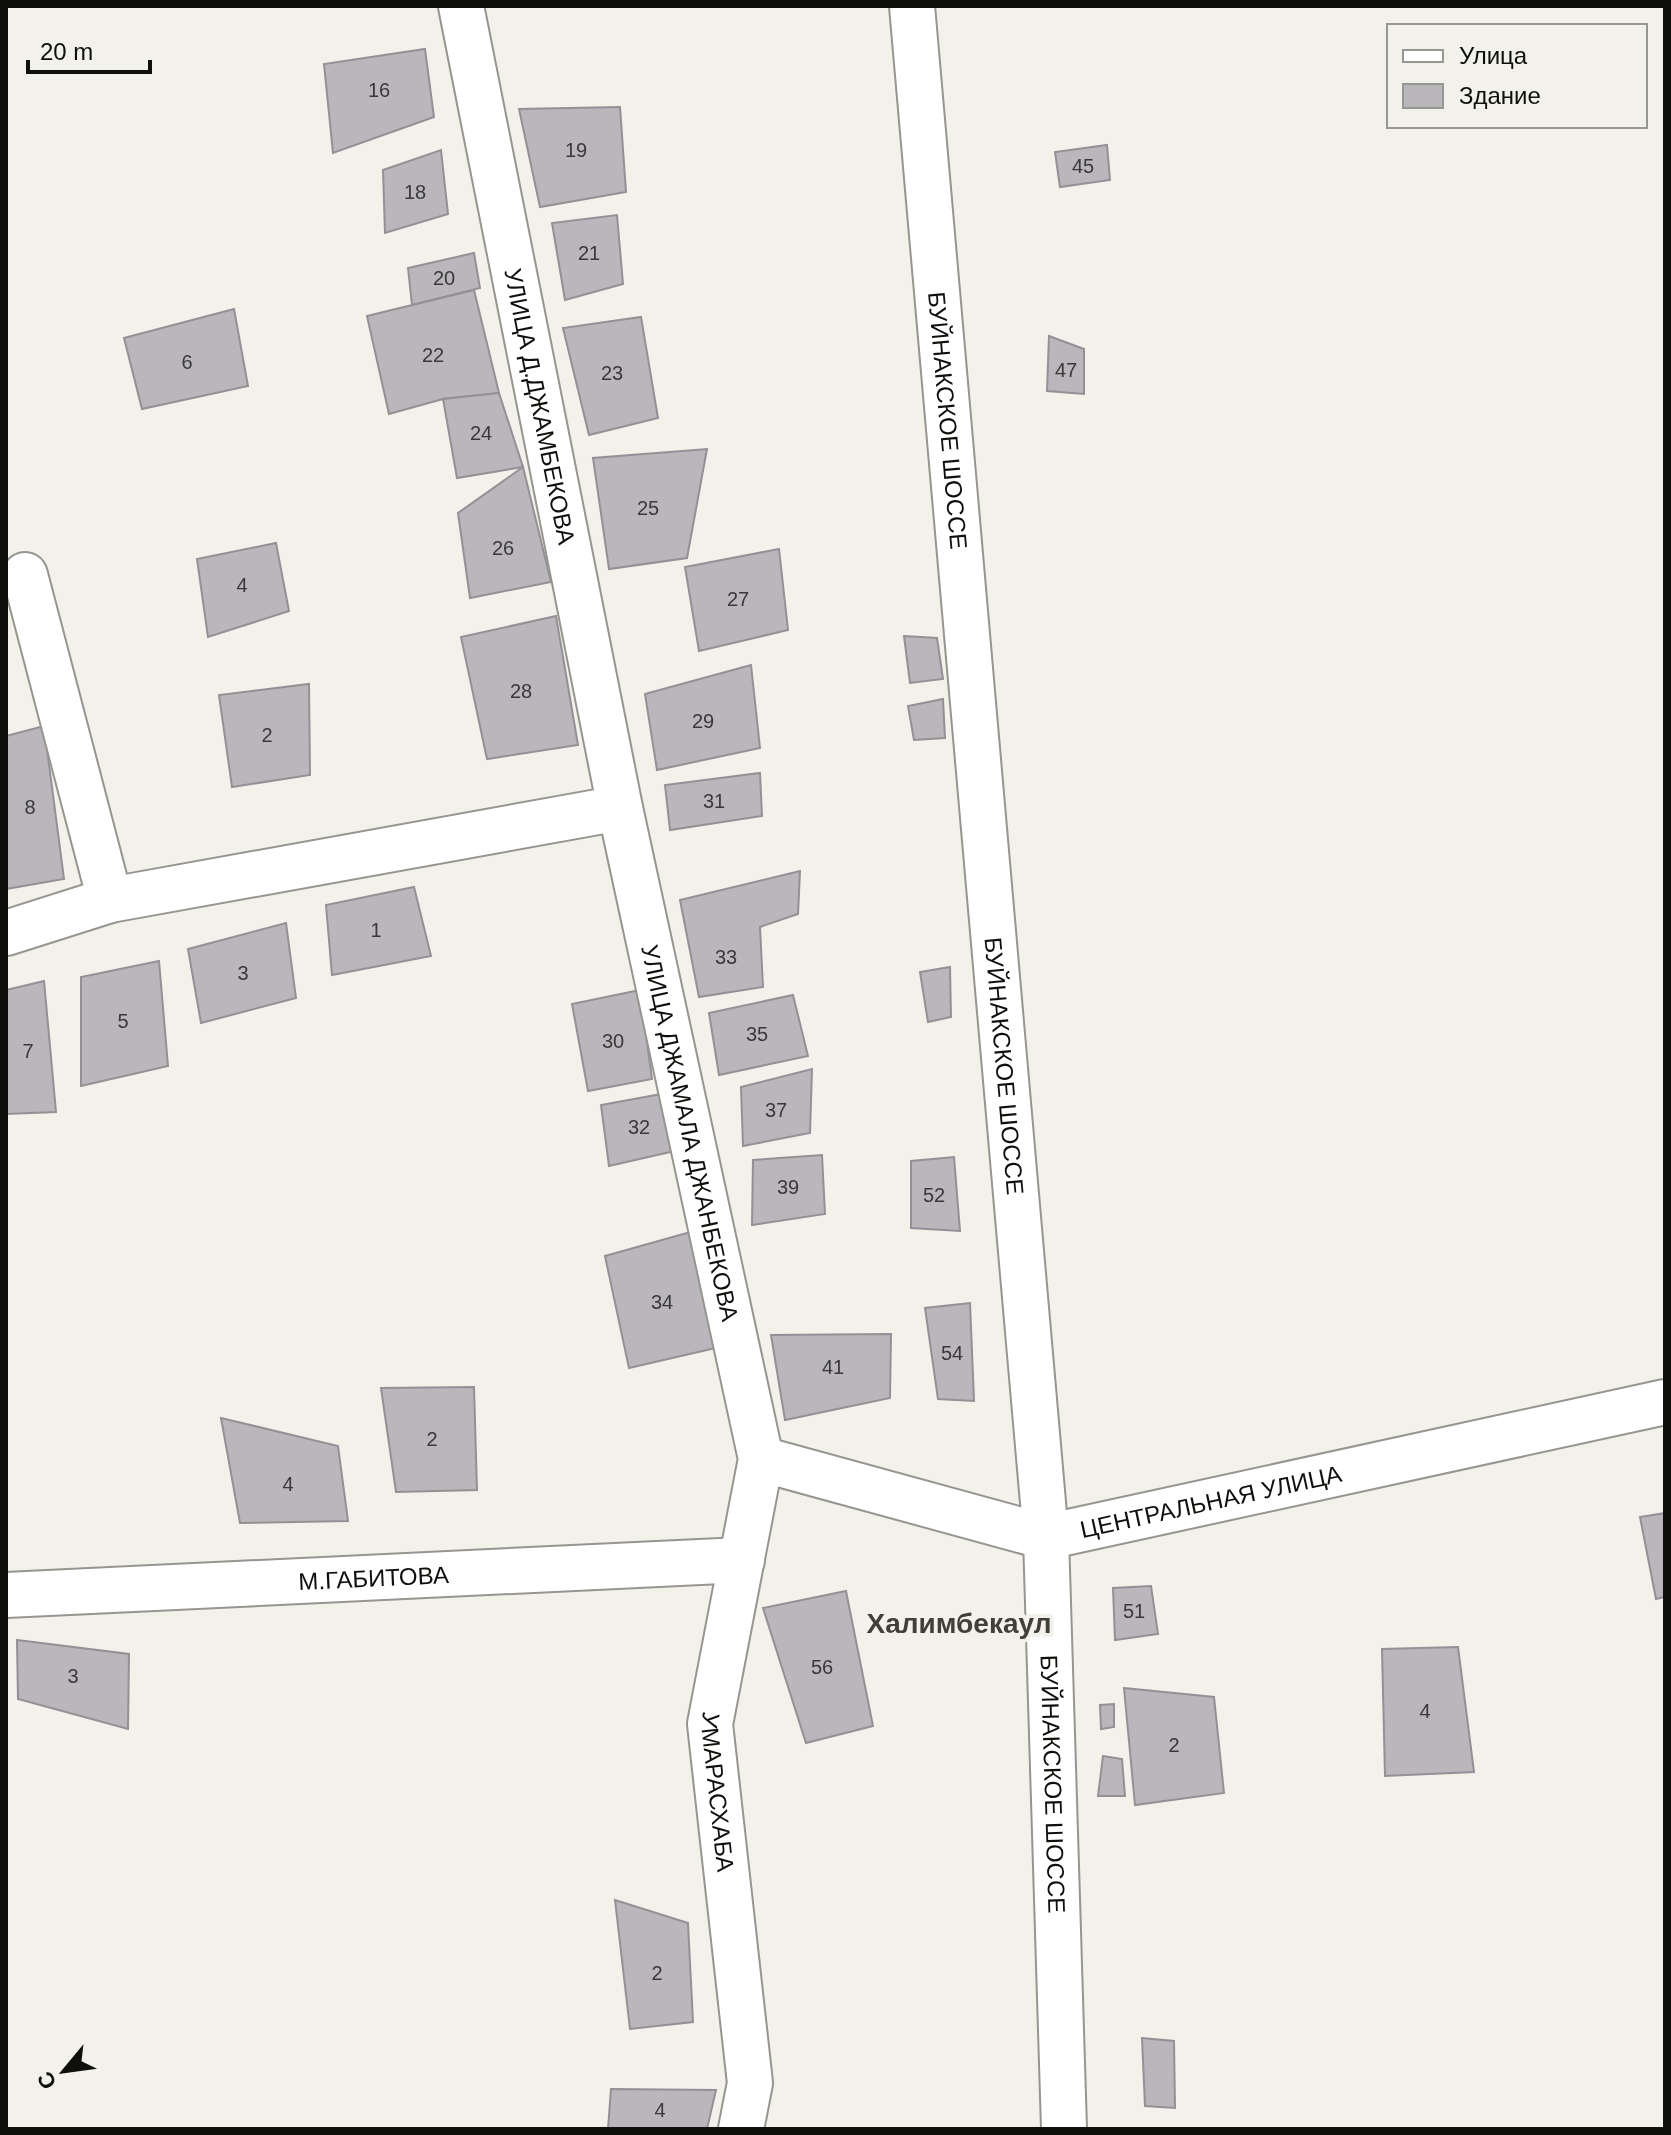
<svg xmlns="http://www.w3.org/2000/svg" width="1671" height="2135" font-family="Helvetica,sans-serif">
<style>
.building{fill:#b9b6bc;stroke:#939096;stroke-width:2}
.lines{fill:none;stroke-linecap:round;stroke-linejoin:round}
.minor-casing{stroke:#96958f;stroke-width:48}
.secondary-casing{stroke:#96958f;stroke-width:48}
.minor{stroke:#fff;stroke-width:44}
.secondary{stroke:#fff;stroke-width:44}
.labels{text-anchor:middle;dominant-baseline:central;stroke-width:8;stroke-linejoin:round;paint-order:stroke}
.number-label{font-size:20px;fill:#3a3938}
.street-label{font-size:24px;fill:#0f0f0c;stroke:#f2f1ea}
.quarter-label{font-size:28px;font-weight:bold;fill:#403f3a;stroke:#f2f1ea}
</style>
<rect width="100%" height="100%" fill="#f2f1ea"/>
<g class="building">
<path d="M 425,49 L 434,117 L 333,153 L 324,64 Z"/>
<path d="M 620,107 L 626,192 L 540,207 L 519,109 Z"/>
<path d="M 1107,145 L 1110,180 L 1060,187 L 1055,152 Z"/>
<path d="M 441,150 L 448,214 L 385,233 L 383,170 Z"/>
<path d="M 617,215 L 623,284 L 565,300 L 552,223 Z"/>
<path d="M 474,253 L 480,288 L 412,305 L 408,268 Z"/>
<path d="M 474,290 L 499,393 L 443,399 L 389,414 L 367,316 Z"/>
<path d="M 234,309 L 248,386 L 142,409 L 124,338 Z"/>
<path d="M 641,317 L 658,418 L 589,435 L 563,328 Z"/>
<path d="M 1049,336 L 1084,349 L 1084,394 L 1047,391 Z"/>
<path d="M 499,393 L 523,467 L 457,478 L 443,399 Z"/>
<path d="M 707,449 L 687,558 L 609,569 L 593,458 Z"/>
<path d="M 523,467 L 551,582 L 470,598 L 458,513 Z"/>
<path d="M 276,543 L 289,611 L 208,637 L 197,559 Z"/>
<path d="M 779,549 L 788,630 L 699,651 L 685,567 Z"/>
<path d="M 556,616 L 578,745 L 487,759 L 461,637 Z"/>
<path d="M 904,636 L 937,638 L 943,679 L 910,683 Z"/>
<path d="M 751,665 L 760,748 L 657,770 L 645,694 Z"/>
<path d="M 309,684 L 310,775 L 232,787 L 219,695 Z"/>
<path d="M 943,699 L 945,738 L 914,740 L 908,706 Z"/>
<path d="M 44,726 L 64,879 L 6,889 L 6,736 Z"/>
<path d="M 760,773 L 762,816 L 670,830 L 665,785 Z"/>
<path d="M 800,871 L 798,914 L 760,927 L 763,987 L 699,997 L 680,900 Z"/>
<path d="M 414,887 L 431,956 L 332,975 L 326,905 Z"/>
<path d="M 286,923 L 296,998 L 201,1023 L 188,949 Z"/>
<path d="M 159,961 L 168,1066 L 81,1086 L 81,977 Z"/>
<path d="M 950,967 L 951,1017 L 928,1022 L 920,972 Z"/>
<path d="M 44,981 L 56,1112 L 6,1114 L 6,990 Z"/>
<path d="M 640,990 L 652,1079 L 588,1091 L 572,1004 Z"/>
<path d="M 793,995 L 808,1056 L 719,1075 L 709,1013 Z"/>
<path d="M 812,1069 L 810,1133 L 743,1146 L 741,1087 Z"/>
<path d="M 667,1093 L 679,1150 L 609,1166 L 601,1105 Z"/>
<path d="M 822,1155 L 825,1214 L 752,1225 L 753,1160 Z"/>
<path d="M 954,1157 L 960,1231 L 911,1228 L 911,1161 Z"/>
<path d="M 694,1231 L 720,1347 L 629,1368 L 605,1256 Z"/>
<path d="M 970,1303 L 974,1401 L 938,1399 L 925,1308 Z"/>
<path d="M 891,1334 L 890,1398 L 785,1420 L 771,1335 Z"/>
<path d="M 474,1387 L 477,1490 L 396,1492 L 381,1388 Z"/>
<path d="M 221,1418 L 338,1446 L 348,1521 L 240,1523 Z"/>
<path d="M 1665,1513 L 1665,1597 L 1656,1599 L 1640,1517 Z"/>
<path d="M 1151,1586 L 1158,1634 L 1115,1640 L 1113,1588 Z"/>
<path d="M 846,1591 L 873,1726 L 806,1743 L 763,1608 Z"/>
<path d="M 17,1640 L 129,1654 L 128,1729 L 18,1699 Z"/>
<path d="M 1458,1647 L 1474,1772 L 1385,1776 L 1382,1649 Z"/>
<path d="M 1124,1688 L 1214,1697 L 1224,1793 L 1135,1805 Z"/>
<path d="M 1114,1704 L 1114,1727 L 1101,1729 L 1100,1705 Z"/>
<path d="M 1103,1756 L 1122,1759 L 1125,1796 L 1098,1796 Z"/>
<path d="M 615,1900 L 688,1923 L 693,2022 L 630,2029 Z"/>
<path d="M 1142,2038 L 1174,2041 L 1175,2108 L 1145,2106 Z"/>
<path d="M 611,2089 L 716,2090 L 707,2129 L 608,2129 Z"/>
</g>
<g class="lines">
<g class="minor-casing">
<g id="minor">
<path id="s1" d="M 461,6 L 620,808 L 761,1459 L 710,1724 L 750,2083 L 741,2129"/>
<path d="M 25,575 L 110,900"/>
<path d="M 6,933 L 110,900 L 620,808"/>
<path id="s2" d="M 761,1459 L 1046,1537 L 1665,1402"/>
<path id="s3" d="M 6,1595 L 742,1560"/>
</g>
</g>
<g class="secondary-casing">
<g id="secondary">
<path id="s4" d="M 912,6 L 1046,1537 L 1064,2129"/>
</g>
</g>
<use href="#minor" class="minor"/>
<use href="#secondary" class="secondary"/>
</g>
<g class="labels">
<g class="number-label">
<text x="379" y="90">16</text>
<text x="576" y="150">19</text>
<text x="1083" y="166">45</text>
<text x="415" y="192">18</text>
<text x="589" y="253">21</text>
<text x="444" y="278">20</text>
<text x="433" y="355">22</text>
<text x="187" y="362">6</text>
<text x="1066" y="370">47</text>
<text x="612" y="373">23</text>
<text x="481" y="433">24</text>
<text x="648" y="508">25</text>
<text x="503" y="548">26</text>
<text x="242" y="585">4</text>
<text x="738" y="599">27</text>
<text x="521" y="691">28</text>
<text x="703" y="721">29</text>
<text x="267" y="735">2</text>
<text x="714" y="801">31</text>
<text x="30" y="807">8</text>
<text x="376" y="930">1</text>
<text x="726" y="957">33</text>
<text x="243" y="973">3</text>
<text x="123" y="1021">5</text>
<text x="757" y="1034">35</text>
<text x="613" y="1041">30</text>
<text x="28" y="1051">7</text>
<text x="776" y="1110">37</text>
<text x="639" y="1127">32</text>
<text x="788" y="1187">39</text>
<text x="934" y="1195">52</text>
<text x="662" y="1302">34</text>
<text x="952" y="1353">54</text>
<text x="833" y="1367">41</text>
<text x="432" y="1439">2</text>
<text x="288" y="1484">4</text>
<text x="1134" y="1611">51</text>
<text x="822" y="1667">56</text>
<text x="73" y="1676">3</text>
<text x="1425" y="1711">4</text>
<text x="1174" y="1745">2</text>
<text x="657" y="1973">2</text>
<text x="660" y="2110">4</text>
</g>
<g class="street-label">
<text stroke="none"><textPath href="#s1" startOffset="408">УЛИЦА Д.ДЖАМБЕКОВА</textPath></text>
<text stroke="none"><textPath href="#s4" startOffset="416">БУЙНАКСКОЕ ШОССЕ</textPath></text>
<text stroke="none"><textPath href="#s4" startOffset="1064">БУЙНАКСКОЕ ШОССЕ</textPath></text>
<text stroke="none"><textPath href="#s1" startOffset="1150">УЛИЦА ДЖАМАЛА ДЖАНБЕКОВА</textPath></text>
<text stroke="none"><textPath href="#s2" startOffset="464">ЦЕНТРАЛЬНАЯ УЛИЦА</textPath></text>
<text stroke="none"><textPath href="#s3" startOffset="368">М.ГАБИТОВА</textPath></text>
<text stroke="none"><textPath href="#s4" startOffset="1784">БУЙНАКСКОЕ ШОССЕ</textPath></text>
<text stroke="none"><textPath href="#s1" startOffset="1822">УМАРАСХАБА</textPath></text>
</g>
<g class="quarter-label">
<text x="959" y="1623">Халимбекаул</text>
</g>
</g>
<rect width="1671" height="2135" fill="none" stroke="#0f0f0c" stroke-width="16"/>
<rect x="1387" y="24" width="260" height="104" fill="#f2f1ea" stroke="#979791" stroke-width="2"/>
<rect x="1403" y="50" width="40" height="12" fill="#ffffff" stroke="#979791" stroke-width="2"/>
<text x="1459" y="64" font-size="24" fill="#0f0f0c">Улица</text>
<rect x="1403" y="84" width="40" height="24" fill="#b9b6bc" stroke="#979791" stroke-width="2"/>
<text x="1459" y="104" font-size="24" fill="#0f0f0c">Здание</text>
<g transform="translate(64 2071) rotate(241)" stroke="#f2f1ea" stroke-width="6" paint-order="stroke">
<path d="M0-6L14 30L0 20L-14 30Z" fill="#0f0f0c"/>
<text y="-12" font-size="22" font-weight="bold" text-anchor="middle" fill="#0f0f0c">С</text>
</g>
<path d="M28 60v12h122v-12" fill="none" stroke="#0f0f0c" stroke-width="4"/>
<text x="40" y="60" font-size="24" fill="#0f0f0c" stroke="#f2f1ea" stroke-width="6" paint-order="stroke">20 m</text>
</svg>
